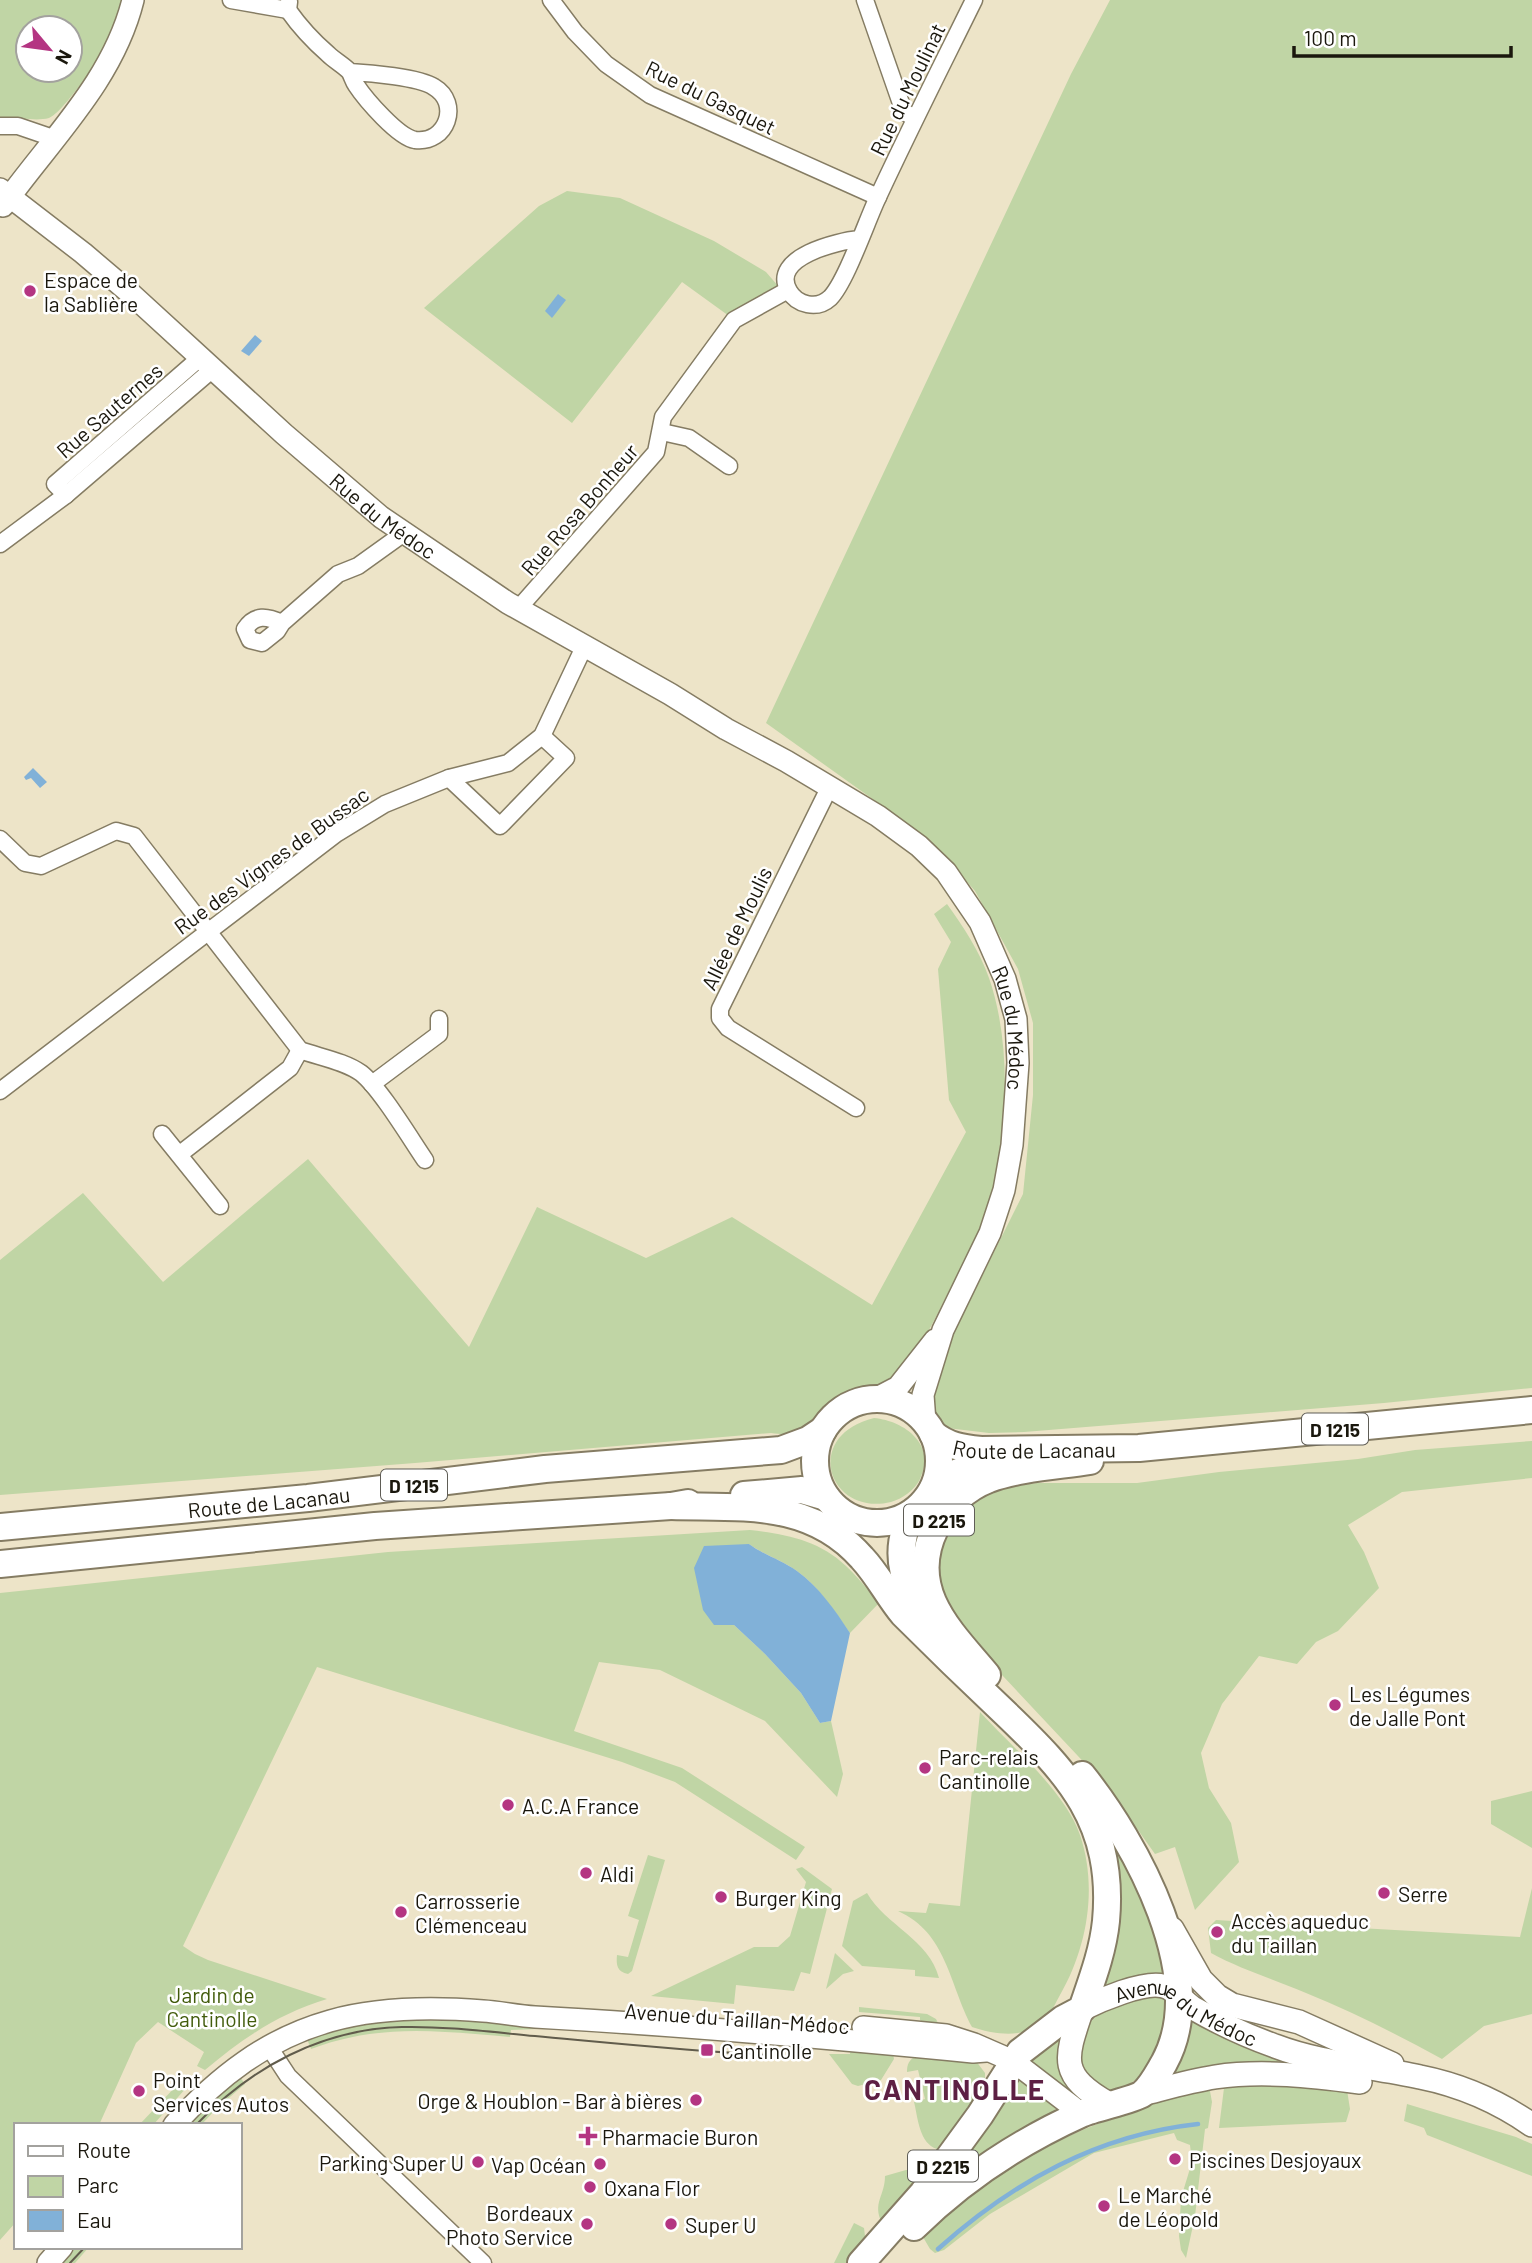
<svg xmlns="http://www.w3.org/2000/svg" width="1532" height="2263" font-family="Barlow,sans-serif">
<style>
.green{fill:#c0d5a5;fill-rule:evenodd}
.water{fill:#81b1d8}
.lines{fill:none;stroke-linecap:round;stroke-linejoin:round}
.stream{stroke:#81b1d8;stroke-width:4.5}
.minor-casing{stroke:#857c63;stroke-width:19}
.tertiary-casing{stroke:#857c63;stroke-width:24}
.secondary-casing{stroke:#857c63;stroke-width:26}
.primary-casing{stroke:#857c63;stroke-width:30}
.minor{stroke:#fff;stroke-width:16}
.tertiary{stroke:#fff;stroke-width:21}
.secondary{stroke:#fff;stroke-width:23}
.primary{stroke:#fff;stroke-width:26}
.tram{stroke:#615c4c;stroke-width:2}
.poi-dot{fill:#b43582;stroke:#fff;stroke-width:2.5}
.labels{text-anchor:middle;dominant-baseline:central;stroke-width:5;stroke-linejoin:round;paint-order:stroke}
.shield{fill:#fff;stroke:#5f5d56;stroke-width:2}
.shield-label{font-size:19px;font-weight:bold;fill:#1a170d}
.street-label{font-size:21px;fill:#1a170d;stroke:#fff}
.poi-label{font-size:21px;fill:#1a170d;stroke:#fff;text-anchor:start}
.park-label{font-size:21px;fill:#425c0c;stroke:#fff}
.district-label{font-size:28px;font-weight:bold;letter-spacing:2px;fill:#5d1f43;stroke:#fff}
</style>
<rect width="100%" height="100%" fill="#ede4c8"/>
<g class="green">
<path d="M 0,0 L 123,0 C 121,9 120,19 117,27 C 110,44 64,113 49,118 C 34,122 16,116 0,118 ZM 28,28 L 70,28 L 70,70 L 28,70 Z"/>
<path d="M 1110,0 L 1532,0 L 1532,1388 L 1384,1403 L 1024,1432 L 989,1433 L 947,1428 L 938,1422 L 931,1410 L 931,1393 L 954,1332 L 1023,1194 L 1033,1095 L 1033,1023 L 1018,969 L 975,891 L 930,840 L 766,723 L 1071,74 Z"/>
<path d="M 567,191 L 620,198 L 714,241 L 766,272 L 779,287 L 729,316 L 682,282 L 572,423 L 424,308 L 539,206 Z"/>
<path d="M 947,904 C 963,926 980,952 989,978 C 1011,1041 1008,1124 993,1189 C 986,1221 964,1261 949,1291 C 937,1315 913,1365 893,1381 C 877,1393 855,1388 838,1399 C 809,1416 813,1439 771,1433 L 415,1463 L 0,1495 L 0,1260 L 83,1193 L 163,1282 L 308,1159 L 469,1347 L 537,1207 L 646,1258 L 732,1217 L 872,1305 L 966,1132 L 949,1100 L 938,969 L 951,942 L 934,914 Z"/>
<path d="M 874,1418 C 905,1421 937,1445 920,1479 C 915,1490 902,1499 891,1502 C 829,1517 801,1436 874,1418 Z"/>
<path d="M 1532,1441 L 1532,1478 L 1402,1492 L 1348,1525 L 1364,1552 L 1379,1588 L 1338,1631 L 1316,1642 L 1297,1664 L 1259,1656 L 1222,1704 L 1201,1753 L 1209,1788 L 1231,1823 L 1239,1862 L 1195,1910 L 1175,1847 L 1155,1854 L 1108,1788 L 955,1625 L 937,1584 L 937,1559 L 955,1512 L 998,1488 L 1037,1483 L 1137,1483 L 1219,1472 L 1358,1459 L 1415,1450 Z"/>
<path d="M 750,1530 C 785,1534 819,1540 846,1566 C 858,1577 868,1591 880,1602 L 850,1633 C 834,1611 819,1587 797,1571 C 782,1560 764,1555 749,1544 L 714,1625 L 734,1625 L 765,1654 L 801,1693 L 820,1723 L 831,1721 L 843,1774 L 837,1797 L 765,1721 L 660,1670 L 599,1662 L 574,1731 L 682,1768 L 805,1847 L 796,1860 L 675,1782 L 622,1762 L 317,1667 L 183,1946 L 195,1954 L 208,1960 L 327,1999 C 280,2013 243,2038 205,2070 L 197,2066 L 204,2052 L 158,2022 L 136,2043 L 99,2125 L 16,2125 L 16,2222 L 0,2240 L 0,1593 L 388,1552 Z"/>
<path d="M 980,1712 C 1011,1746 1065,1791 1080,1835 C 1098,1888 1087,1948 1060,1995 C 1053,2008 1047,2021 1034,2028 C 1015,2038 990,2033 972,2027 C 949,1984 947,1933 898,1911 L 926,1913 L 929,1903 L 960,1906 Z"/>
<path d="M 1532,1791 L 1532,1848 L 1491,1824 L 1491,1801 Z"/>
<path d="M 1114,1833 L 1166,1957 L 1163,1973 L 1103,1988 C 1125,1928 1121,1896 1108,1835 Z"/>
<path d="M 648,1855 L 665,1860 L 632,1971 L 628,1974 C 617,1972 616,1965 617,1955 L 628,1957 L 639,1920 L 628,1916 Z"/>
<path d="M 802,1867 L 832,1889 L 810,1974 L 801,1972 L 794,1991 L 736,1985 L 734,2004 L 651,1996 L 754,1947 L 778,1947 L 790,1936 L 806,1882 L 796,1869 Z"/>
<path d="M 1532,1888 L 1532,2014 L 1484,2026 L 1442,2059 C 1398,2035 1353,2012 1306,1993 C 1274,1979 1242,1970 1211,1953 L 1208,1928 L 1216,1920 L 1520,1937 Z"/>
<path d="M 867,1893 C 886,1926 929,1939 939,1978 L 915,1976 L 915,1970 L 862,1966 L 842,1946 L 853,1901 Z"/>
<path d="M 835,1953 L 854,1971 L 843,1974 L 826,1989 Z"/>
<path d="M 1154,1993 L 1166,1999 L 1170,2010 L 1147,2072 L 1122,2089 L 1109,2091 L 1084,2078 L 1078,2048 L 1089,2023 L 1108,2006 Z"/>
<path d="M 859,2007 L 927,2014 L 936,2019 L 939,2025 L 928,2026 L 920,2020 L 920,2017 L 859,2012 Z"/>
<path d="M 1189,2011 L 1331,2066 L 1171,2078 Z"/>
<path d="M 402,2020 L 511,2022 L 564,2028 L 511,2030 L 510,2037 C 438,2031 381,2023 311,2049 L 307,2039 L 360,2024 Z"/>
<path d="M 1065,2027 L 1080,2097 L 1078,2098 L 1026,2059 Z"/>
<path d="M 851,2046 L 892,2049 L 894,2059 L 881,2080 L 858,2086 L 852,2084 L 829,2054 L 850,2054 Z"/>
<path d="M 916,2056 L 973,2057 L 985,2073 C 987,2095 954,2130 941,2147 L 937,2149 C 919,2143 918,2118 914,2102 L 925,2099 L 918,2070 L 907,2072 C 907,2064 909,2060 916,2056 Z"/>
<path d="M 1017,2074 L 1056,2104 L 1054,2117 L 940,2185 Z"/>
<path d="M 240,2077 L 245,2084 L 217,2108 L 201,2125 L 187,2125 L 210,2101 Z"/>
<path d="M 180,2082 L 187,2087 L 153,2125 L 139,2125 Z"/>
<path d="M 1255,2083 L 1347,2090 L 1350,2109 L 1346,2122 L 1219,2128 L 1224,2088 L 1228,2084 Z"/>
<path d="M 1205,2089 L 1210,2091 L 1212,2102 L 1208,2128 L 1205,2129 L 1195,2216 L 1186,2258 L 1181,2250 L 1179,2236 L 1181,2198 L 1192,2162 L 1190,2145 L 1177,2140 L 1174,2133 L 1094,2153 L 990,2214 L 944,2250 L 935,2253 L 930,2249 L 923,2237 L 929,2228 C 954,2208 979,2188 1006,2170 C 1067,2131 1136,2108 1205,2089 Z"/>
<path d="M 1407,2104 L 1516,2137 L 1532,2144 L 1532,2176 L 1427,2135 L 1424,2128 L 1404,2121 Z"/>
<path d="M 906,2170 L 925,2170 L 882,2223 C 872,2203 885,2196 885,2176 Z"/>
<path d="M 854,2223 L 864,2228 L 866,2244 L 849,2263 L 834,2263 Z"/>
<path d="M 75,2247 L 89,2247 L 75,2263 L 61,2263 Z"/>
</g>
<g class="water">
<path d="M 558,294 L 566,300 L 552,318 L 545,311 Z"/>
<path d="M 255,335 L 262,341 L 249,356 L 241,351 Z"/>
<path d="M 33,768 L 47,782 L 40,788 L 31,778 L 26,780 L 24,777 Z"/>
<path d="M 749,1544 C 764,1555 781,1560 797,1571 C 819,1587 835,1610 850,1633 L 831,1721 L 820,1723 L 801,1693 L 765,1654 L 734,1625 L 714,1625 L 703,1610 L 694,1568 L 704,1546 Z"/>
</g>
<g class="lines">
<path class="stream" d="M 938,2249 C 1013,2182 1097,2135 1198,2124"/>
<g class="minor-casing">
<g id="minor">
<path d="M 231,0 L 288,10 L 289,2"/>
<path d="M 551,0 L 575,32 L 606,64 L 650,95 L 878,197"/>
<path d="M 865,0 L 904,112 L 915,118"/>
<path d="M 288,10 C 300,27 313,41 328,54 C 334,60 343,65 349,71 C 352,75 353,81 356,85 C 366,100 398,137 415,140 C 447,144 461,103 434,87 C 419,77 369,73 350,72"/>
<path d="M 0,126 L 18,126 L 56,139"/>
<path d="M 859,239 C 839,241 769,257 789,291 C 797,305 817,310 830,298 C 846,282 867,220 878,197 C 909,130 942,65 974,0"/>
<path d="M 662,432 L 689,438 L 729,466"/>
<path d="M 66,495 L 55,484 L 201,357"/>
<path d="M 0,544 L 66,495 L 214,368"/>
<path d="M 518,609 L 656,452 L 663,417 L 734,320 L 788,290"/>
<path d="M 282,623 C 267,616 255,614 245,629 L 250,640 L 262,643 L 277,631 L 282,623 L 338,574 L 358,566 L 404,533"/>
<path d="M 449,778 L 500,826 L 566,758 L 542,736"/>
<path d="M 830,786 L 720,1009 L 720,1018 L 728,1028 L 856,1108"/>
<path d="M 0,839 L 25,863 L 41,866 L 116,831 L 134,836 L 300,1050 C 319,1057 344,1061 361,1073 C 380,1088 410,1138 425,1160"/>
<path d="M 372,1084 L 439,1034 L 439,1019"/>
<path d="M 0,1091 L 336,834 L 385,804 L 449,778 L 508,763 L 542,736 L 584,647"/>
<path d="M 162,1134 L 220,1206"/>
<path d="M 180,1154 L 290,1068 L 300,1050"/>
<path d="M 269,2047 L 288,2076 L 483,2263"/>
</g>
</g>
<g class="tertiary-casing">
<g id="tertiary">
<path id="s1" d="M 0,189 L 83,253 L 130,293 L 284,434 L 381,517 L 508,603 L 670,694 L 726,729 L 786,761 L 878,816 L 919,846 L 946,872 L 980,922 L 1005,979 L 1016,1019 L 1018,1063 L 1012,1145 L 1004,1190 L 990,1233 L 943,1330 L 923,1395 L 925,1422"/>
<path d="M 3,206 C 50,140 113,81 133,0"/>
<path d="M 875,1399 L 898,1387 L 935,1340"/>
<path d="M 863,2027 L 946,2035 L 974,2044 L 1013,2061 L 1082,2114"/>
<path d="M 174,2125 C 218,2077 266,2039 330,2021 C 379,2007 433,2007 483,2011 C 500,2012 517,2016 535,2017 C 681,2025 827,2038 973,2052 L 986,2051"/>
<path d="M 48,2263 L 62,2247"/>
</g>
</g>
<g class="secondary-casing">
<g id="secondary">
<path d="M 1172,1929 L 1201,1980 L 1217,1996 L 1232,2005 L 1299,2022 L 1392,2064"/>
<path d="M 1142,2094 C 1166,2088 1190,2081 1215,2077 C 1263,2070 1312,2076 1360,2082"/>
<path id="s2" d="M 1109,2104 C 1058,2075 1065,2059 1082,2009 C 1100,2000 1144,1981 1163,1986 C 1175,1988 1183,2002 1193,2008 C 1219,2023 1247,2036 1275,2046 C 1322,2064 1371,2066 1420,2077 C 1460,2085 1499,2102 1532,2125"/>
</g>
</g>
<g class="primary-casing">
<g id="primary">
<circle cx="877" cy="1461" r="62"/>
<path id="s3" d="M 933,1434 C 948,1446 961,1448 981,1450 L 1139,1448 L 1532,1410"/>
<path d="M 933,1489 C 959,1465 972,1468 1006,1465"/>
<path d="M 744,1495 L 802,1490 L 826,1497"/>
<path d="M 671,1506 C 741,1508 810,1499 862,1558 C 878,1575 888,1596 903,1614 C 936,1647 969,1679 1003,1711 C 1069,1774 1115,1823 1106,1921 C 1103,1951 1092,1980 1082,2009 L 1063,2019 L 1020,2052 L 980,2115 L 923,2193 L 861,2263"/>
<path d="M 912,1513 C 889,1557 907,1597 939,1631"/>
<path id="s4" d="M 0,1527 L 308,1498 L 545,1469 L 781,1450 L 808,1440 L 823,1430"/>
<path d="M 0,1564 L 375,1526 L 671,1506 L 688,1503"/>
<path d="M 987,1675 C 968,1652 945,1629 933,1602 C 911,1552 942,1497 989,1479 C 1020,1468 1058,1466 1090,1461"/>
<path d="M 914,2227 C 963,2179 1019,2142 1081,2114 C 1095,2108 1133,2100 1142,2094 C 1151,2087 1158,2073 1164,2063 C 1211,1978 1136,1842 1082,1775"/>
</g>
</g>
<use href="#minor" class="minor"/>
<use href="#tertiary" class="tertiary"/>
<use href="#secondary" class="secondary"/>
<use href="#primary" class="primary"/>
<g class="tram">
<path d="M 196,2125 C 251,2067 322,2029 402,2027 C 446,2026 491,2032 535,2036 C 612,2043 690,2051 768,2055"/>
<path d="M 70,2263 L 85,2247"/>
</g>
</g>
<g class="poi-dot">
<circle cx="30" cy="291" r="7"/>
<circle cx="1335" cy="1705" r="7"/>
<circle cx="925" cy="1768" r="7"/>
<circle cx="508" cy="1805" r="7"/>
<circle cx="586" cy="1873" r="7"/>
<circle cx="1384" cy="1893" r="7"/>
<circle cx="721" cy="1897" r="7"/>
<circle cx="401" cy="1912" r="7"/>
<circle cx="1217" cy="1932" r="7"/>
<rect x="700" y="2043" width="14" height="14" rx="3.5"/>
<circle cx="139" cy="2091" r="7"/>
<circle cx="696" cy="2100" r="7"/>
<path d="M584.5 2125.5h7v7h7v7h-7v7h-7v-7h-7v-7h7z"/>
<circle cx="1175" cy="2159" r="7"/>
<circle cx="478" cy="2162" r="7"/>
<circle cx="600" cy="2164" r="7"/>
<circle cx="590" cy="2187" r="7"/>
<circle cx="1104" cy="2206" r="7"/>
<circle cx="587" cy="2224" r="7"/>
<circle cx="671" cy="2224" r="7"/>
</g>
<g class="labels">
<g class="shield">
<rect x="1302" y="1413.5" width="66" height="31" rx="5"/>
<rect x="381" y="1469.5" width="66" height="31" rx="5"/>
<rect x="904" y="1504.5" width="70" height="31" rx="5"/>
<rect x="908" y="2150.5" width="70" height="31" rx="5"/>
</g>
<g class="shield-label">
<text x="1335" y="1429">D 1215</text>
<text x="414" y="1485">D 1215</text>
<text x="939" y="1520">D 2215</text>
<text x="943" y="2166">D 2215</text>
</g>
<g class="street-label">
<text transform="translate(907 89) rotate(-64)">Rue du Moulinat</text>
<text transform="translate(711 97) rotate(26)">Rue du Gasquet</text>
<text transform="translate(109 410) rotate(-41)">Rue Sauternes</text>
<text transform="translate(579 509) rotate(-49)">Rue Rosa Bonheur</text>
<text stroke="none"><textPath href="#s1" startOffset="504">Rue du Médoc</textPath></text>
<text transform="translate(271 860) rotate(-36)">Rue des Vignes de Bussac</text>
<text transform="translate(736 928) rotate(-64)">Allée de Moulis</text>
<text stroke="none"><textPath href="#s1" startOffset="1344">Rue du Médoc</textPath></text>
<text stroke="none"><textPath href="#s3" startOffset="105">Route de Lacanau</textPath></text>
<text stroke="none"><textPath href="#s4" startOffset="270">Route de Lacanau</textPath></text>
<text transform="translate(737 2018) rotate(4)">Avenue du Taillan-Médoc</text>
<text stroke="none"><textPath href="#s2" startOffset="229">Avenue du Médoc</textPath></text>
</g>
<g class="poi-label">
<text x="44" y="279">Espace de<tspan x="44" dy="24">la Sablière</tspan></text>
<text x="1349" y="1693">Les Légumes<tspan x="1349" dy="24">de Jalle Pont</tspan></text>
<text x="939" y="1756">Parc-relais<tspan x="939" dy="24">Cantinolle</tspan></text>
<text x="522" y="1805">A.C.A France</text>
<text x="600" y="1873">Aldi</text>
<text x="1398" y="1893">Serre</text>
<text x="735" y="1897">Burger King</text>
<text x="415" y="1900">Carrosserie<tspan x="415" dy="24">Clémenceau</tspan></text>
<text x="1231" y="1920">Accès aqueduc<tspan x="1231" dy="24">du Taillan</tspan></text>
<text x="721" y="2050">Cantinolle</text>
<text x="153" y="2079">Point<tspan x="153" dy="24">Services Autos</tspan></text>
<text x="682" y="2100" text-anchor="end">Orge &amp; Houblon - Bar à bières</text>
<text x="602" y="2136">Pharmacie Buron</text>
<text x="1189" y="2159">Piscines Desjoyaux</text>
<text x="464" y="2162" text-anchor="end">Parking Super U</text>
<text x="586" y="2164" text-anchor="end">Vap Océan</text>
<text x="604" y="2187">Oxana Flor</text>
<text x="1118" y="2194">Le Marché<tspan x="1118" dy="24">de Léopold</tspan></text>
<text x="573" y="2212" text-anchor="end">Bordeaux<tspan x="573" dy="24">Photo Service</tspan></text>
<text x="685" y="2224">Super U</text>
</g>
<g class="park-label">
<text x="212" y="1994">Jardin de<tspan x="212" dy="24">Cantinolle</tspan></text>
</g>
<g class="district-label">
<text x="955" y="2089">CANTINOLLE</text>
</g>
</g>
<rect x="14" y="2123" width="228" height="126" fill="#ffffff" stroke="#a3a29e" stroke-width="2"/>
<rect x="28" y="2146" width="35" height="10" fill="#ffffff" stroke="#a3a29e" stroke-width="2"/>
<text x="77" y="2158" font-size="21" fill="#1a170d">Route</text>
<rect x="28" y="2176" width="35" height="21" fill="#c0d5a5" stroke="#a3a29e" stroke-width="2"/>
<text x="77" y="2193" font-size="21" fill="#1a170d">Parc</text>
<rect x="28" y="2210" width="35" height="21" fill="#81b1d8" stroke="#a3a29e" stroke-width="2"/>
<text x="77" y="2228" font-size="21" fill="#1a170d">Eau</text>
<g transform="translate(49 49) rotate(119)"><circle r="33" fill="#ffffff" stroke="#a3a29e" stroke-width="2"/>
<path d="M0-5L12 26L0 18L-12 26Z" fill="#b43582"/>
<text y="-10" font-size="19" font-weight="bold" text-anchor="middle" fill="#1a170d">N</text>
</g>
<path d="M1294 46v10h217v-10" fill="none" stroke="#1a170d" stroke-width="3.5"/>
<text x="1304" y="46" font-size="21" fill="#1a170d" stroke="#ffffff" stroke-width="5" paint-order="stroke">100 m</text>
</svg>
